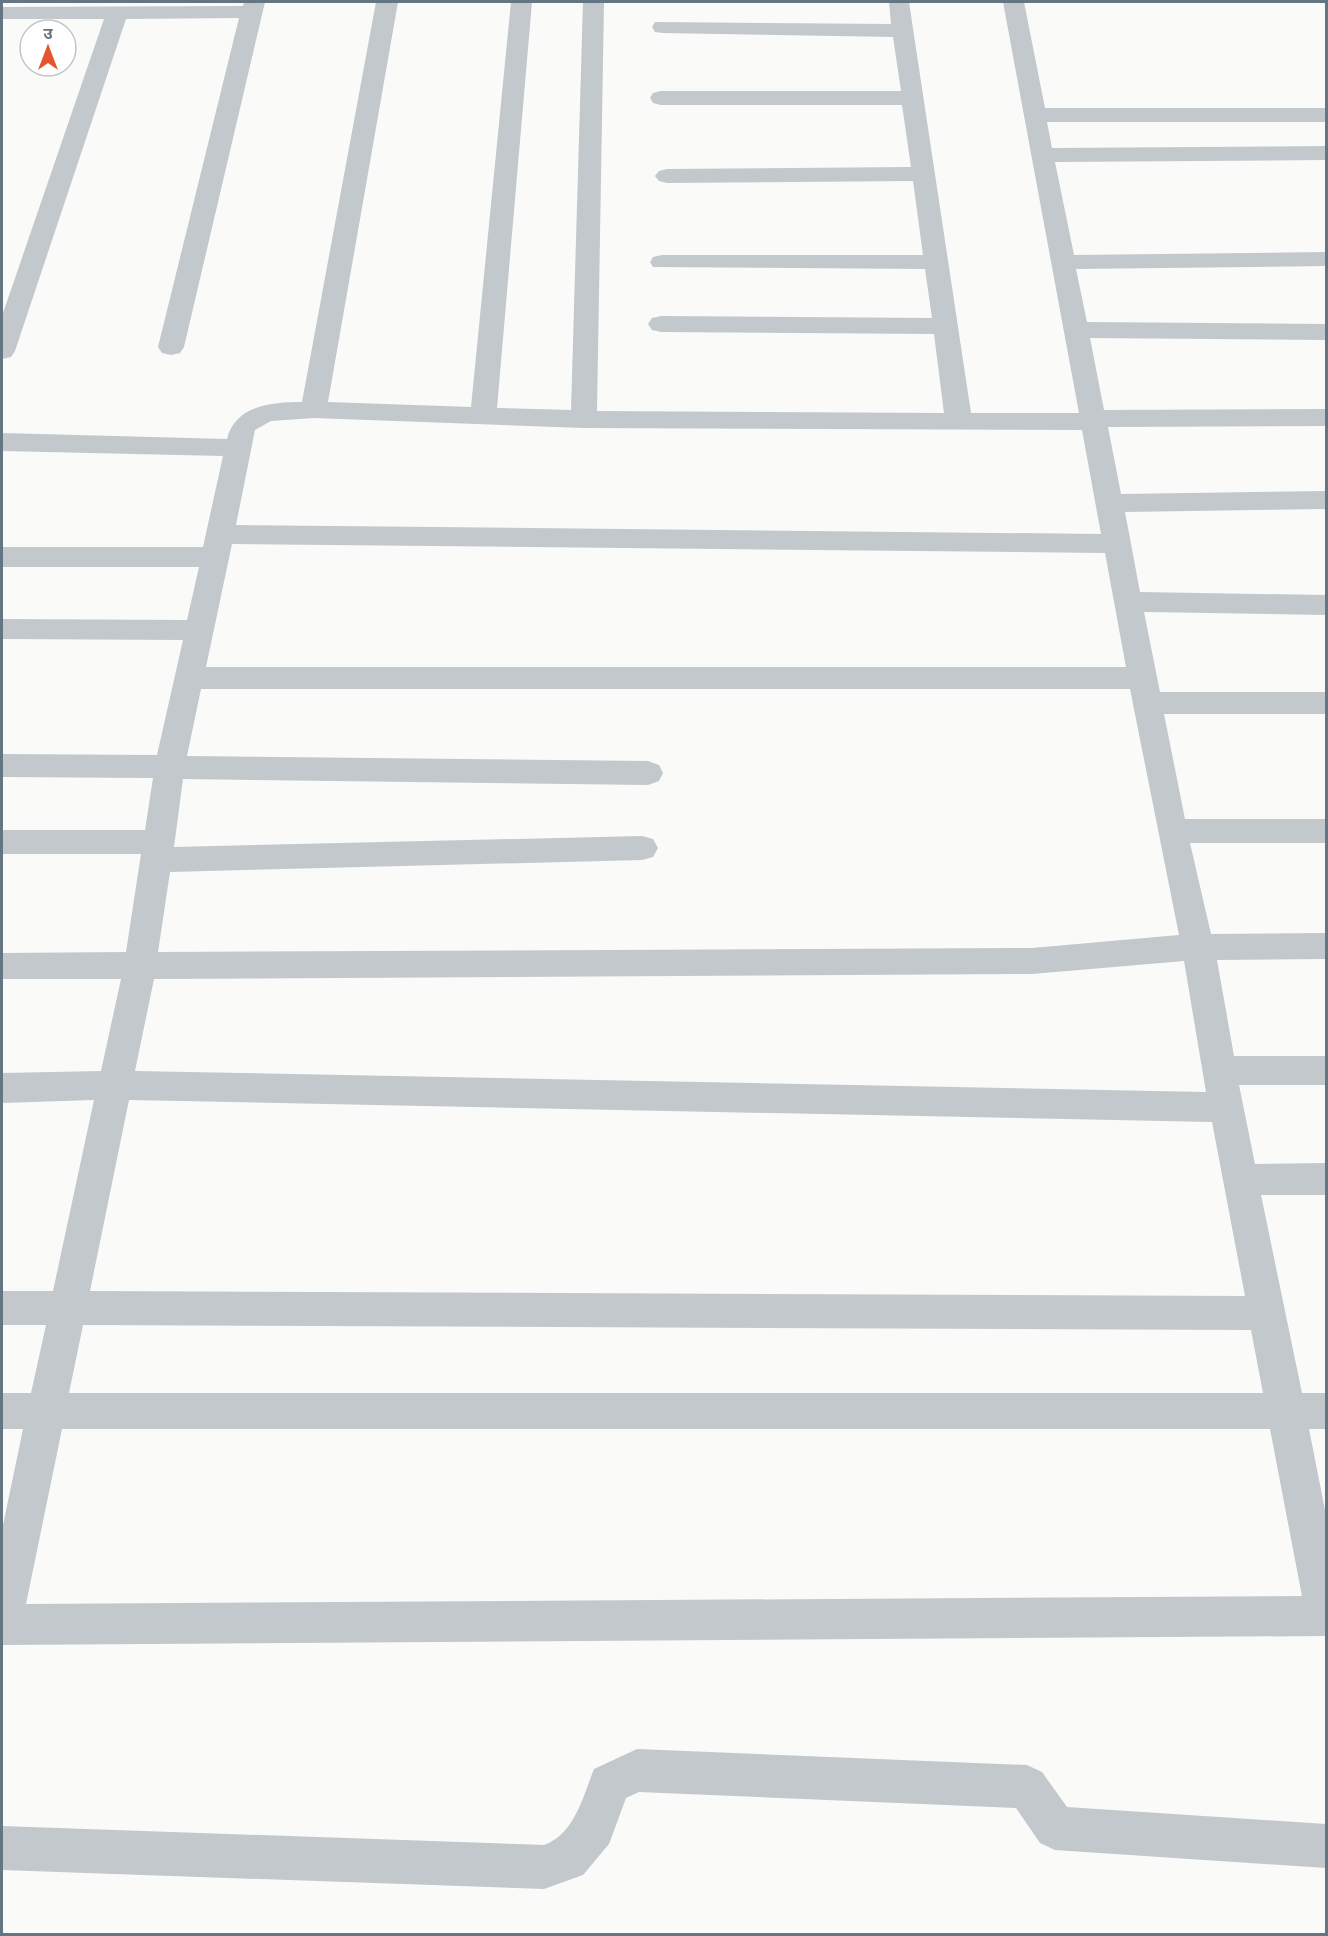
<svg xmlns="http://www.w3.org/2000/svg" width="1328" height="1936" font-family="Inter,'Noto Sans Devanagari',sans-serif">
<style>
.lines{fill:none;stroke-linecap:round;stroke-linejoin:round}
.minor{fill:#c3c8cc;fill-rule:evenodd}
</style>
<rect width="100%" height="100%" fill="#fafaf8"/>
<g class="lines">
<g class="minor">
<path d="M 244,2 L 265,2 L 184,347 L 180,353 L 171,355 L 162,353 L 158,347 L 239,18 L 126,19 L 15,351 L 11,357 L 2,359 L 2,316 L 104,19 L 2,19 L 2,7 L 243,6 Z"/>
<path d="M 376,2 L 398,2 L 328,402 L 471,407 L 511,2 L 532,2 L 497,408 L 571,410 L 583,2 L 604,2 L 597,411 L 944,413 L 934,334 L 661,332 L 652,330 L 648,324 L 652,318 L 661,316 L 932,318 L 925,269 L 653,267 L 650,262 L 653,257 L 662,255 L 923,255 L 913,181 L 667,183 L 659,181 L 655,176 L 659,171 L 667,169 L 911,167 L 902,105 L 661,105 L 653,103 L 650,98 L 653,93 L 661,91 L 901,91 L 893,37 L 663,33 L 655,32 L 652,27 L 655,22 L 891,24 L 889,2 L 909,2 L 971,413 L 1079,413 L 1003,2 L 1024,2 L 1045,108 L 1326,108 L 1326,122 L 1047,122 L 1052,148 L 1326,146 L 1326,160 L 1055,162 L 1074,255 L 1326,252 L 1326,266 L 1076,269 L 1087,322 L 1326,324 L 1326,340 L 1090,338 L 1104,410 L 1326,409 L 1326,426 L 1108,427 L 1121,494 L 1326,491 L 1326,509 L 1125,512 L 1140,592 L 1326,595 L 1326,615 L 1144,612 L 1160,692 L 1326,692 L 1326,714 L 1164,714 L 1185,819 L 1326,819 L 1326,843 L 1190,843 L 1211,934 L 1326,933 L 1326,959 L 1217,960 L 1234,1056 L 1326,1056 L 1326,1085 L 1239,1085 L 1255,1164 L 1326,1163 L 1326,1195 L 1261,1195 L 1302,1393 L 1326,1393 L 1326,1429 L 1309,1429 L 1326,1515 L 1326,1636 L 2,1645 L 2,1530 L 23,1429 L 2,1429 L 2,1393 L 31,1393 L 46,1325 L 2,1325 L 2,1291 L 53,1291 L 94,1100 L 2,1103 L 2,1073 L 101,1071 L 121,979 L 2,979 L 2,953 L 126,952 L 141,854 L 2,854 L 2,830 L 145,830 L 153,778 L 2,777 L 2,754 L 157,755 L 183,640 L 2,639 L 2,619 L 187,620 L 199,567 L 2,567 L 2,547 L 203,547 L 223,456 L 2,451 L 2,433 L 227,439 C 235,405 273,402 302,402 ZM 314,418 L 584,428 L 1082,430 L 1101,534 L 236,525 L 255,430 L 271,421 ZM 232,544 L 1105,553 L 1126,667 L 206,667 ZM 201,689 L 1130,689 L 1179,935 L 1032,948 L 158,952 L 170,872 L 642,860 L 653,857 L 658,848 L 653,839 L 642,836 L 174,847 L 183,779 L 648,785 L 659,781 L 663,773 L 659,765 L 648,761 L 187,756 ZM 1184,961 L 1206,1092 L 135,1071 L 154,979 L 1032,974 ZM 129,1100 L 1212,1122 L 1245,1296 L 90,1291 ZM 83,1325 L 1251,1330 L 1263,1393 L 69,1393 ZM 62,1429 L 1270,1429 L 1302,1596 L 26,1604 Z"/>
<path d="M 637,1749 L 1027,1765 L 1042,1772 L 1067,1807 L 1326,1824 L 1326,1868 L 1055,1850 L 1040,1843 L 1016,1808 L 639,1792 L 626,1798 L 609,1844 L 583,1875 L 544,1889 L 2,1870 L 2,1826 L 544,1845 C 575,1834 583,1796 594,1769 Z"/>
</g>
</g>
<rect width="1328" height="1936" fill="none" stroke="#657683" stroke-width="6"/>
<g transform="translate(48 48)"><circle r="28" fill="#ffffff" stroke="#c1c8cd" stroke-width="1.5"/>
<path d="M0-4.5L10 22L0 15L-10 22Z" fill="#e4572e"/>
<text y="-9" font-size="16" font-weight="bold" text-anchor="middle" fill="#657683">उ</text>
</g>
</svg>
